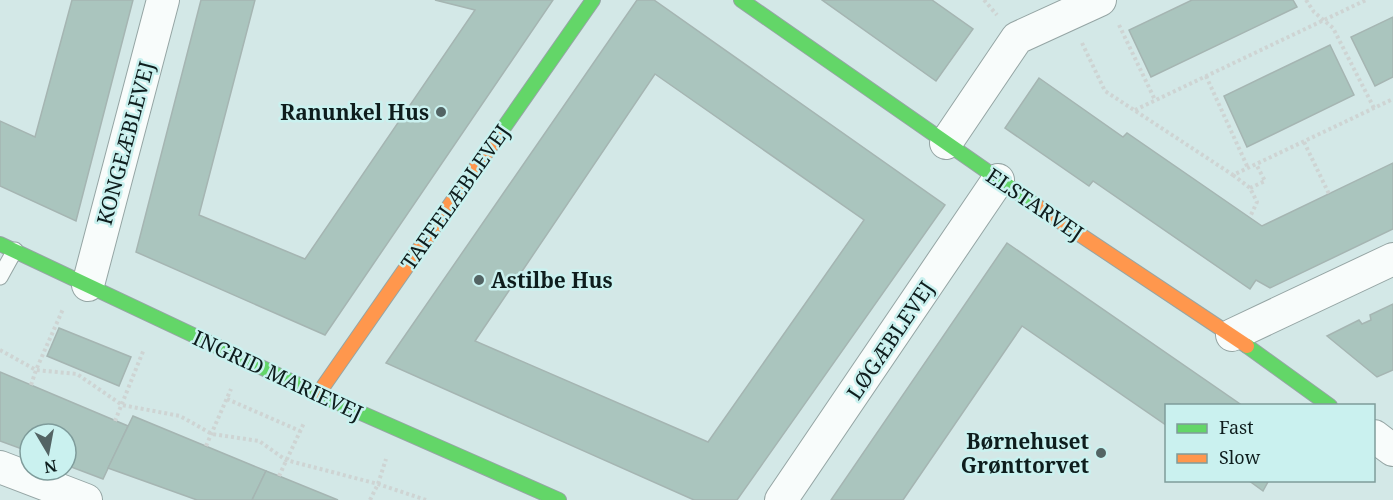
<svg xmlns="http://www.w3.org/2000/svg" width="1393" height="500" font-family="'Noto Serif',serif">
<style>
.building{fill:#aac5be;stroke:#a5b5b2;stroke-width:1.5;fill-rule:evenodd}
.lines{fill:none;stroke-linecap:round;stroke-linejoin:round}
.lane-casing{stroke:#95a5a4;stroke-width:17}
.street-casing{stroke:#95a5a4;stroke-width:34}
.fast-casing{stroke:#95a5a4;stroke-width:16}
.slow-casing{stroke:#95a5a4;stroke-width:16}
.path{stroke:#ced4d3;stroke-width:4;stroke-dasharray:3 3;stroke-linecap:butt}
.lane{stroke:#f8fcfb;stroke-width:15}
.street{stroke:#f8fcfb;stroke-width:32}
.fast{stroke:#63d668;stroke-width:14}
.slow{stroke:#ff974d;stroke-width:14}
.poi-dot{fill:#536464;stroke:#caf1ef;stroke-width:2}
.labels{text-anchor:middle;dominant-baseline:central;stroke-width:5;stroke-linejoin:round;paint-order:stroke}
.poi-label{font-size:21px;font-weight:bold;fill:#0e1d1d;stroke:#caf1ef;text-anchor:end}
.street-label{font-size:21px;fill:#0e1d1d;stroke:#caf1ef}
</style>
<rect width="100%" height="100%" fill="#d3e8e7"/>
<g class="building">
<path d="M 72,0 L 133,0 L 76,221 L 0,186 L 0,121 L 35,137 Z"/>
<path d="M 201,0 L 255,0 L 199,215 L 305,259 L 475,10 L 435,0 L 553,0 L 325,335 L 136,252 Z"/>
<path d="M 637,0 L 654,0 L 945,205 L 737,500 L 694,500 L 386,363 ZM 655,74 L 864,220 L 708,442 L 475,341 Z"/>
<path d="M 822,0 L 932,0 L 973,29 L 936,81 Z"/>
<path d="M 1192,0 L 1293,0 L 1297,7 L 1151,77 L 1129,30 Z"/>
<path d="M 1393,17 L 1393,77 L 1375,86 L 1351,37 Z"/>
<path d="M 1330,45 L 1354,95 L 1247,147 L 1224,96 Z"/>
<path d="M 1039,78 L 1123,137 L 1127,133 L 1262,226 L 1393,163 L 1393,229 L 1270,288 L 1256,280 L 1250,289 L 1093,181 L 1089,186 L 1005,128 Z"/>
<path d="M 1007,243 L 1243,406 L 1166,406 L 1166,425 L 1022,326 L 903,500 L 831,500 Z"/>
<path d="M 1393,304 L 1393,370 L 1377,377 L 1327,336 L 1359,320 L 1362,324 L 1371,320 L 1370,315 Z"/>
<path d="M 59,328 L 131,357 L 119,386 L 47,356 Z"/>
<path d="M 0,372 L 128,426 L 103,479 L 66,465 L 66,434 L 30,434 L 30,452 L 0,441 Z"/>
<path d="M 133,416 L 266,471 L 252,500 L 197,500 L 108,468 Z"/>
<path d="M 266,471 L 279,476 L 338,500 L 252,500 Z"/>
<path d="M 1248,480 L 1269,480 L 1263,491 Z"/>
</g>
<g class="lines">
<g class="lane-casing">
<path id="lane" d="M 0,277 L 15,250"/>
</g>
<g class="street-casing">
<g id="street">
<path d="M 946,143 L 1017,38 L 1100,0"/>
<path d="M 88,285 L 163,0"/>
<path d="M 1232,335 L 1393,259"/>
<path d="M 1374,436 L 1393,450"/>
<path d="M 0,467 L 86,500"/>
<path d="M 781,500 L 998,180"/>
</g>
</g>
<g class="fast-casing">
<g id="fast">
<path d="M 741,0 L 1037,206"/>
<path d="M 500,133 L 593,0"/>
<path d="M 0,244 L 318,394 L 559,500"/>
<path d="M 1247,346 L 1330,406"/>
</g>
</g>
<g class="slow-casing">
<g id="slow">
<path d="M 1037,206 L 1247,346"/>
<path d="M 318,394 L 500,133"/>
</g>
</g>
<g class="path">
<path d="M 984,0 L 997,15"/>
<path d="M 1306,0 L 1314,12 L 1333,28 L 1374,108"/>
<path d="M 1119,25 L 1155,100"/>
<path d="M 1082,43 L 1105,91 L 1233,175 L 1393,99"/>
<path d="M 1206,76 L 1248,168"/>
<path d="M 1135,110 L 1366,0"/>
<path d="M 1304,142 L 1329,194"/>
<path d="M 1233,175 L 1250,188 L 1257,202 L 1250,217"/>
<path d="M 1250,188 L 1265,181 L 1256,164"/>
<path d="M 0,350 L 36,370 L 77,374 L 122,405 L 180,416 L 212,434 L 259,441 L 286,460 L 378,484 L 426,500"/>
<path d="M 31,385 L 36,370 L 63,309"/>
<path d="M 227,399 L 300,431"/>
<path d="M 115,421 L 144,349"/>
<path d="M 206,446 L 231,389"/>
<path d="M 279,476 L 304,423"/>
<path d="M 370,500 L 378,484 L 386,459"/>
</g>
<use href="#lane" class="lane"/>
<use href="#street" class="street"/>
<use href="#fast" class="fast"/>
<use href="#slow" class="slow"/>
</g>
<g class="poi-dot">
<circle cx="441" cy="112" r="6"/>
<circle cx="479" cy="280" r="6"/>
<circle cx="1101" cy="453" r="6"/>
</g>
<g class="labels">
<g class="poi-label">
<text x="429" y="112">Ranunkel Hus</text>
<text x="491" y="280" text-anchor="start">Astilbe Hus</text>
<text x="1089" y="441">Børnehuset<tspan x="1089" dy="24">Grønttorvet</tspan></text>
</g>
<g class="street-label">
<text transform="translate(125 143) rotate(-75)">KONGEÆBLEVEJ</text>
<text transform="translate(455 197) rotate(-55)">TAFFELÆBLEVEJ</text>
<text transform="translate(1035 204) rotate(34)">ELSTARVEJ</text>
<text transform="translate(890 340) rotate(-56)">LØGÆBLEVEJ</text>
<text transform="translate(278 375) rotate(25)">INGRID MARIEVEJ</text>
</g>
</g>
<rect x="1165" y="404" width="210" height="78" fill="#caf1ef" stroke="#7f9c9b" stroke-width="1.5"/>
<rect x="1177" y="424" width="30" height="9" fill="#63d668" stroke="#7f9c9b" stroke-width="1.5"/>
<text x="1219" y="434" font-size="18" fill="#0e1d1d">Fast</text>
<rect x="1177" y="454" width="30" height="9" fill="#ff974d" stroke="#7f9c9b" stroke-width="1.5"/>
<text x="1219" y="464" font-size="18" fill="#0e1d1d">Slow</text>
<g transform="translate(48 452) rotate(170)"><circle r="28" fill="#caf1ef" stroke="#7f9c9b" stroke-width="1.5"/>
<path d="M0-4.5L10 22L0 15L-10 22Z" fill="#536464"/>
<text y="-9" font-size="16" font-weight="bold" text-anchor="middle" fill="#0e1d1d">N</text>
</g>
</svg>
